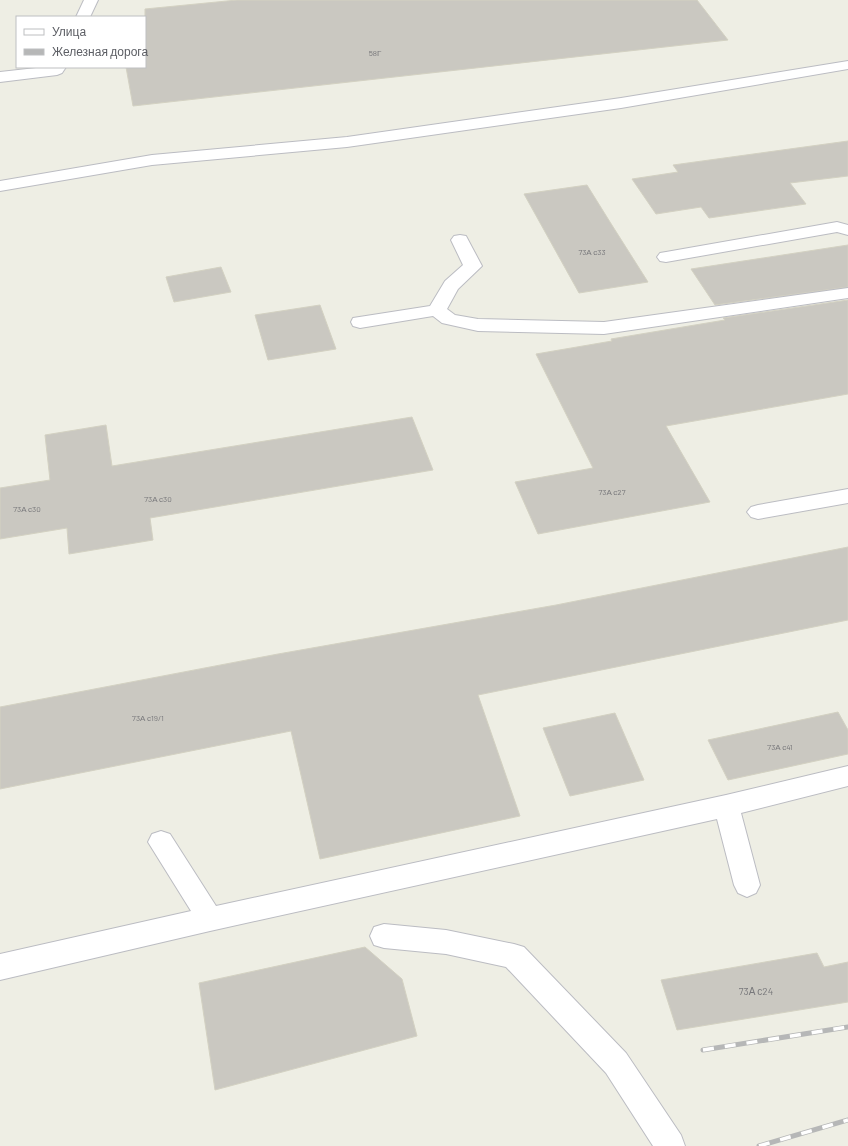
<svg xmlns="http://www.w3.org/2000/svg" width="848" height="1146" font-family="Barlow,sans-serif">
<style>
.building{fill:#cac8c1;stroke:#d3d1c2}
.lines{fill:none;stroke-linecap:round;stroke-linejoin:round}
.minor-casing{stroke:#bbbcc2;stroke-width:2}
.minor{fill:#fff;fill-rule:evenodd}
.rail-casing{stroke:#b6b7b7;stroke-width:5}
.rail{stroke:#fff;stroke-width:3.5;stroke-dasharray:11;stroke-linecap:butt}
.labels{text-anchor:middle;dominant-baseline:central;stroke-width:3;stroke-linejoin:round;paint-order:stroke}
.number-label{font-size:8px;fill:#78787b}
.near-number-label{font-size:10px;fill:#78787b}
</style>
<rect width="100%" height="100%" fill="#eeeee4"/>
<g class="building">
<path d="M 237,0 L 697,0 L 728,40 L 133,106 L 126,67 L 145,67 L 145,9 Z"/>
<path d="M 848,141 L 848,176 L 790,183 L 806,204 L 709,218 L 701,207 L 656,214 L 632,179 L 678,172 L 673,165 Z"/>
<path d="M 587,185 L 610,222 L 648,282 L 579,293 L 524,194 Z"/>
<path d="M 848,245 L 848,287 L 715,305 L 691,269 Z"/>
<path d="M 221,267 L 231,292 L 174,302 L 166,277 Z"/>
<path d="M 848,300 L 848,394 L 666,426 L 710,502 L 538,534 L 515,482 L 593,468 L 536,354 L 612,341 L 611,339 L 725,320 L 723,318 Z"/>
<path d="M 320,305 L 336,349 L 268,360 L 255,315 Z"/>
<path d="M 412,417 L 433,470 L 150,518 L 153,540 L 69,554 L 67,528 L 0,539 L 0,488 L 50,480 L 45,435 L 106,425 L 112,466 Z"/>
<path d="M 848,547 L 848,620 L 478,695 L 520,816 L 320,859 L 291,731 L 0,789 L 0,707 L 278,654 L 556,605 Z"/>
<path d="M 838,712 L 848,730 L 848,754 L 728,780 L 708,740 Z"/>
<path d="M 615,713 L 644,780 L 570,796 L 543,728 Z"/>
<path d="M 365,947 L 402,979 L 417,1036 L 215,1090 L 199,983 Z"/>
<path d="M 817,953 L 824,967 L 848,962 L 848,1002 L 677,1030 L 661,980 Z"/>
</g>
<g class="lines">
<g class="minor-casing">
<g id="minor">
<path d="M 84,0 L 98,0 L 90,17 L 76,17 Z"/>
<path d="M 848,61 L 848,69 L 621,108 L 347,147 L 152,165 L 0,191 L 0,181 L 152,155 L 347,137 L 621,98 Z"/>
<path d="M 45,67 L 66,67 L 62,73 L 57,75 L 0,82 L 0,72 Z"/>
<path d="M 837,222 L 848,225 L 848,235 L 837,232 L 666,262 L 660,261 L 657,257 L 660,253 L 666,252 Z"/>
<path d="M 460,235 L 466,236 L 482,266 L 458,289 L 447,309 L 455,315 L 478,319 L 604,322 L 848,288 L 848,298 L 604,334 L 478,331 L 442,323 L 433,316 L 360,328 L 353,326 L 351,322 L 353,318 L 430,306 L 445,281 L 463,265 L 451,240 L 454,236 Z"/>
<path d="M 848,489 L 848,503 L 758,519 L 751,517 L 747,512 L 751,507 L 758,505 Z"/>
<path d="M 848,766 L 848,786 L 741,813 L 760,885 L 756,893 L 747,897 L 738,893 L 734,885 L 717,819 L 210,931 L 0,980 L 0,954 L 191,911 L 148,842 L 152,834 L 161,831 L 170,834 L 216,906 L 726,795 Z"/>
<path d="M 384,924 L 446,930 L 514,944 L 524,947 L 626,1053 L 681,1135 L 685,1146 L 653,1146 L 606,1073 L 506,967 L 446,954 L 384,948 L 374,945 L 370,936 L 374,927 Z"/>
</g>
</g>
<use href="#minor" class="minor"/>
<g class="rail-casing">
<g id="rail">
<path d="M 703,1050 L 848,1027"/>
<path d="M 759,1146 L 848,1120"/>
</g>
</g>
<use href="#rail" class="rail"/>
</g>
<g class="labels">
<g class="number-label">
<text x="375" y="53">58Г</text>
<text x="592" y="252">73А с33</text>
<text x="612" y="492">73А с27</text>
<text x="158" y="499">73А с30</text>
<text x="27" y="509">73А с30</text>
<text x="148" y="718">73А с19/1</text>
<text x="780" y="747">73А с41</text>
</g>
<g class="near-number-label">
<text x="756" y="991">73А с24</text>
</g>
</g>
<rect x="16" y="16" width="130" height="52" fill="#ffffff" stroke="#bebfc1"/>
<rect x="24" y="29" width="20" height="6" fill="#ffffff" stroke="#bebfc1"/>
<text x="52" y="36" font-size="12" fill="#5c5e64">Улица</text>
<rect x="24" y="49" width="20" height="6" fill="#b6b7b7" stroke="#bebfc1"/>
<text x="52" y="56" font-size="12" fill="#5c5e64">Железная дорога</text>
</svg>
